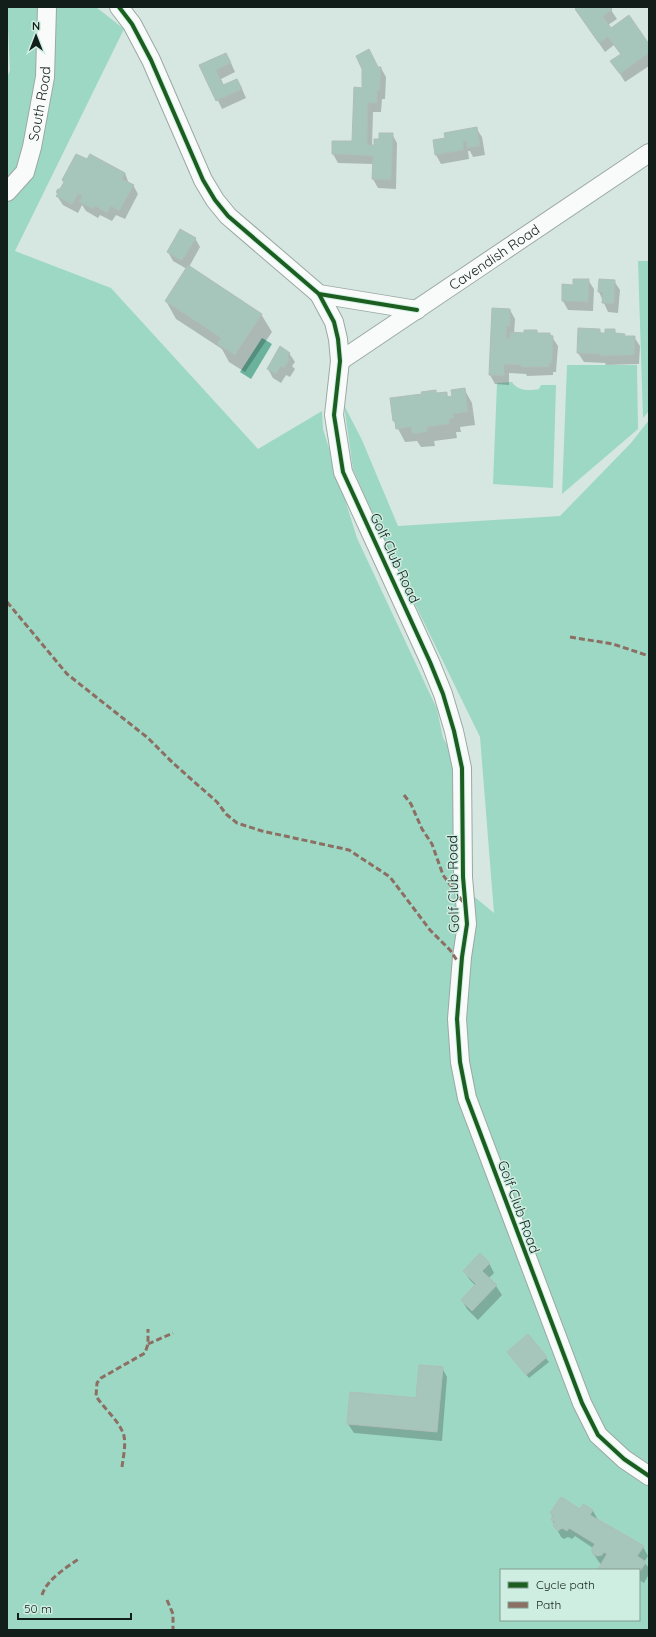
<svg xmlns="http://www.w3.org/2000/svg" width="656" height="1637" font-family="Quicksand,sans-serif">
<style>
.green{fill:#9dd8c4;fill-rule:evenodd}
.water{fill:#6ab29c}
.shadow{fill:#0003}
.building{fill:#a6c6bc;stroke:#b0bdb8}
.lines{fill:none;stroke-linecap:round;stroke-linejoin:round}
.minor-casing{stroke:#9ba8a3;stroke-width:20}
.minor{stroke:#f9fbfa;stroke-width:18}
.quiet{stroke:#8d6e63;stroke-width:3;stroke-dasharray:6 3;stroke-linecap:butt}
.cycleway-casing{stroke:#cfeee2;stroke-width:6}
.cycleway{stroke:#1b5e20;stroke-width:4}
.labels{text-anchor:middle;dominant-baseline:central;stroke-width:3;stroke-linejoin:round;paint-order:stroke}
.street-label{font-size:14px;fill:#121e19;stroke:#cfeee2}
</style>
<rect width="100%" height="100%" fill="#d6e7e1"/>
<g class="green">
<path d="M 7,7 L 96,7 L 124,29 L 15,251 L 111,288 L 258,449 L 322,411 L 323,429 L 357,538 L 437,709 L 443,738 L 462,768 L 471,894 L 494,913 L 480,737 L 390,553 L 353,469 L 344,405 L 362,440 L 398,526 L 560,516 L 631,443 L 649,420 L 649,1630 L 7,1630 L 7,78 L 10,70 ZM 501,1570 L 639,1570 L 639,1620 L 501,1620 Z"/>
<path d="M 638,261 L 649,261 L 649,411 L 643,418 Z"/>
<path d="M 567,365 L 637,365 L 638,429 L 562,494 Z"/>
<path d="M 512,382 C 517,391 530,391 539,389 L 541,385 L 556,385 L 553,488 L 493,484 L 497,383 Z"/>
</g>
<path class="water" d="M 262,338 L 272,344 L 251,379 L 240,372 Z"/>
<g class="shadow">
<path d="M 580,7 L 609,7 L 617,19 L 608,25 L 610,29 L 649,45 L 649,66 L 625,82 L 612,61 L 621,55 L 614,45 L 605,52 L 576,10 Z"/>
<path d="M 231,63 L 235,72 L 221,79 L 224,86 L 242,89 L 246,98 L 222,109 L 201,65 Z"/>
<path d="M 378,68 L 381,68 L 386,77 L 385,99 L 382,99 L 381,112 L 373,112 L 372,146 L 375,146 L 380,140 L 392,134 L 397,143 L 396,189 L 378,188 L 373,179 L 373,164 L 338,163 L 333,154 L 353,142 L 363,89 Z"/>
<path d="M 476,128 L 482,137 L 485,155 L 473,157 L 470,151 L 468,151 L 469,159 L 441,164 L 436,155 L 434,141 L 446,139 Z"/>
<path d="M 87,160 L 125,173 L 129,184 L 133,185 L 138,194 L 125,219 L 116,215 L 112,221 L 100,215 L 98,218 L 86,211 L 82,205 L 78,213 L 63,205 L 57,196 L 59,194 L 57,192 Z"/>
<path d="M 195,238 L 200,247 L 189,267 L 261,314 L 272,332 L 245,372 L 229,362 L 222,349 L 176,319 L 166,301 L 187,269 L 173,261 L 168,252 Z"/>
<path d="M 588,280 L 594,289 L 593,311 L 568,310 L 563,301 L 574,286 Z"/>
<path d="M 614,281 L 620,290 L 618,313 L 608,312 L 599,292 Z"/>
<path d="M 510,310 L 515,319 L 514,334 L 525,334 L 537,331 L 538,334 L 552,337 L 558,346 L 556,372 L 553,372 L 553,375 L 527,376 L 526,374 L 509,373 L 509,385 L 495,384 L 490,375 Z"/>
<path d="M 599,330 L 602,334 L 606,334 L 614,330 L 616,334 L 624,335 L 625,337 L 634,337 L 640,346 L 639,364 L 606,365 L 605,363 L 584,362 L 578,353 Z"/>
<path d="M 289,353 L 295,362 L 292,366 L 295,369 L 290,377 L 286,375 L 281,383 L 273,378 L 268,369 Z"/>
<path d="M 464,389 L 472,403 L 475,425 L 460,427 L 461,432 L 456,432 L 457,438 L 434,441 L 435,446 L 421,447 L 417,441 L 405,442 L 394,421 L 423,395 L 435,391 L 437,394 L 446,393 L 449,398 L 453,397 Z"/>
<path d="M 489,1263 L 494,1273 L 489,1278 L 496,1286 L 502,1295 L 478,1320 L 467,1309 L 462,1300 L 476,1286 L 470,1280 L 464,1271 Z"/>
<path d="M 528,1336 L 549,1362 L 529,1378 L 511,1356 Z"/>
<path d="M 442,1368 L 447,1377 L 442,1441 L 354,1433 L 348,1424 L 351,1393 L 417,1399 Z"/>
<path d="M 584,1505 L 593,1511 L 598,1520 L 643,1547 L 648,1556 L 644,1562 L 649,1568 L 649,1574 L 644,1583 L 639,1580 L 639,1570 L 600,1570 L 602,1565 L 599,1562 L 593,1553 L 593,1548 L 575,1536 L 572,1539 L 568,1537 L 564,1539 L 561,1537 L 552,1520 L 553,1517 L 551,1513 L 581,1510 Z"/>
</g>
<g class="building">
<path d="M 578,7 L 611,7 L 612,10 L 603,16 L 611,28 L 629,15 L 649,44 L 649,53 L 620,74 L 610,61 L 621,54 L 608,37 L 599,43 L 575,9 Z"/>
<path d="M 369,49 L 378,67 L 381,67 L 380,90 L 377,90 L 377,103 L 368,103 L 367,145 L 374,145 L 374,139 L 379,139 L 379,133 L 393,133 L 391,180 L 372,179 L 373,156 L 332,154 L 332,141 L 352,141 L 354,87 L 362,88 L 362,69 L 356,56 Z"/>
<path d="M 226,53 L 231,63 L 216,70 L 223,85 L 237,79 L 242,89 L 216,101 L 199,65 Z"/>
<path d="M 477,127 L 480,146 L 467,148 L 466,141 L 463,142 L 464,150 L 435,155 L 433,140 L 445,138 L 444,133 Z"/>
<path d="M 76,154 L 87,159 L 90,154 L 125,173 L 122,179 L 134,185 L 119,211 L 111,206 L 107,213 L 95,206 L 93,209 L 79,202 L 82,196 L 78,194 L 72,205 L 56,196 L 58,193 L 56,192 L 58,189 L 60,189 L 64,182 L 62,180 Z"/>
<path d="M 180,229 L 196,238 L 182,261 L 167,252 Z"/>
<path d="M 188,265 L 262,314 L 235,355 L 217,344 L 221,338 L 165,301 Z"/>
<path d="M 573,279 L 589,279 L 588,302 L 562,301 L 562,284 L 573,285 Z"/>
<path d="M 599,279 L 615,280 L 614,304 L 602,303 L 603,292 L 598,292 Z"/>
<path d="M 492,308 L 510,309 L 510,326 L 507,326 L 506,338 L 510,339 L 510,332 L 524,333 L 524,330 L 537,330 L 537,333 L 550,333 L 550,335 L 553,336 L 552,363 L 549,363 L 549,367 L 521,367 L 521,365 L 504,364 L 504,376 L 489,375 Z"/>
<path d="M 578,328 L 600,329 L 600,333 L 605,333 L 605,329 L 615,329 L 615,333 L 625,334 L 624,336 L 635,336 L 634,355 L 600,356 L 600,354 L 577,353 Z"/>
<path d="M 280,346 L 290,353 L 287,357 L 290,359 L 284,368 L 281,366 L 276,374 L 267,369 Z"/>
<path d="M 465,388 L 468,412 L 453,414 L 454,418 L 449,419 L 450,424 L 427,427 L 427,432 L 412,434 L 411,427 L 396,429 L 395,421 L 393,421 L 390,398 L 422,394 L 421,392 L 436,390 L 436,393 L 447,392 L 447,397 L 452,396 L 451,390 Z"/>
<path d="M 480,1253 L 490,1263 L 482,1271 L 497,1285 L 472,1311 L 461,1300 L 476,1284 L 463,1271 Z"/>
<path d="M 528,1334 L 547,1357 L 526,1375 L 507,1352 Z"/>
<path d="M 419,1365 L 443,1367 L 437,1432 L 347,1424 L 350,1392 L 416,1398 Z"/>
<path d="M 561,1497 L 580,1509 L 583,1504 L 593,1510 L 590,1515 L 644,1546 L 637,1556 L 646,1562 L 639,1573 L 639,1570 L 599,1570 L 598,1569 L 607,1554 L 604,1552 L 602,1555 L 597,1556 L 592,1553 L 592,1548 L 595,1544 L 569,1528 L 567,1531 L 562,1528 L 558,1531 L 555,1528 L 553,1525 L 555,1522 L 551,1520 L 553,1515 L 550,1513 Z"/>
</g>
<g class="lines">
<g class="minor-casing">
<g id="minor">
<path d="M 119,7 L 132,24 L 151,60 L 203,180 L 215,200 L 228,216 L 319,294 L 417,310"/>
<path id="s1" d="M 7,192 L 25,172 L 32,147 L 45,77 L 47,7"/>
<path d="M 319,294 L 334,322 L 338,339 L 340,361 L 334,415 L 343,472 L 430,662 L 443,694 L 454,731 L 462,768 L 463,877 L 467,924 L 462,957 L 457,1019 L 460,1062 L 467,1098 L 582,1403 L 598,1435 L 624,1459 L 649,1476"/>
<path id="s2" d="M 340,361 L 649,153"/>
</g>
</g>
<use href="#minor" class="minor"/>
<g class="quiet">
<path d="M 7,602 L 67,674 L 148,738 L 173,763 L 217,802 L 226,814 L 237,823 L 262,831 L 349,850 L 390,877 L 430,930 L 450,950 L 458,962"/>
<path d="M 570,637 L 613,644 L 649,656"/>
<path d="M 404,795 L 411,804 L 422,829 L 432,844 L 443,875 L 463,902"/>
<path d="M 148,1344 L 173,1333"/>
<path d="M 122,1467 C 123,1458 126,1446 124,1436 C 120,1421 104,1409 96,1396 L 97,1383 L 101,1378 L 145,1353 L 148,1344 L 148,1329"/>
<path d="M 42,1595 C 47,1579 66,1568 80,1558"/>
<path d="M 167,1600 L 173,1614 L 173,1630"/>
</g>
<g class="cycleway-casing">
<g id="cycleway">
<path d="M 119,7 L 132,24 L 151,60 L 203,180 L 215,200 L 228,216 L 319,294 L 417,310"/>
<path d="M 319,294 L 334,322 L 338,339 L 340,361 L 334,415 L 343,472 L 430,662 L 443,694 L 454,731 L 462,768 L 463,877 L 467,924 L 462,957 L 457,1019 L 460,1062 L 467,1098 L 582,1403 L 598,1435 L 624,1459 L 649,1476"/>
</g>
</g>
<use href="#cycleway" class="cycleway"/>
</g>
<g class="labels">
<g class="street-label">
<text stroke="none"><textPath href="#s1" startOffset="97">South Road</textPath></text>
<text stroke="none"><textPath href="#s2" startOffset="186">Cavendish Road</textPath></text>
<text transform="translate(395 558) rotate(65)">Golf Club Road</text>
<text transform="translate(453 884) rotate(-91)">Golf Club Road</text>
<text transform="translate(519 1207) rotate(70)">Golf Club Road</text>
</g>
</g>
<rect width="656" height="1637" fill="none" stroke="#121e19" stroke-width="16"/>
<rect x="500" y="1569" width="140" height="52" fill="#cfeee2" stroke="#839b92"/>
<rect x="508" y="1582" width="20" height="6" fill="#1b5e20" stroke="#839b92"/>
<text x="536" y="1589" font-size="12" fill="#121e19">Cycle path</text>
<rect x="508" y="1602" width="20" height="6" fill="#8d6e63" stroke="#839b92"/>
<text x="536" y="1609" font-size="12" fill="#121e19">Path</text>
<g transform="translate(36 36)" stroke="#cfeee2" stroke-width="3" paint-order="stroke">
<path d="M0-3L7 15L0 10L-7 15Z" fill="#121e19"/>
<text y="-6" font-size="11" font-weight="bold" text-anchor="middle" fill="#121e19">N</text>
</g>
<path d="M18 1613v6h113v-6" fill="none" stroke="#121e19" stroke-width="2"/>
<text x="24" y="1613" font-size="12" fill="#121e19" stroke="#cfeee2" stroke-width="3" paint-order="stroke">50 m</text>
</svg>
